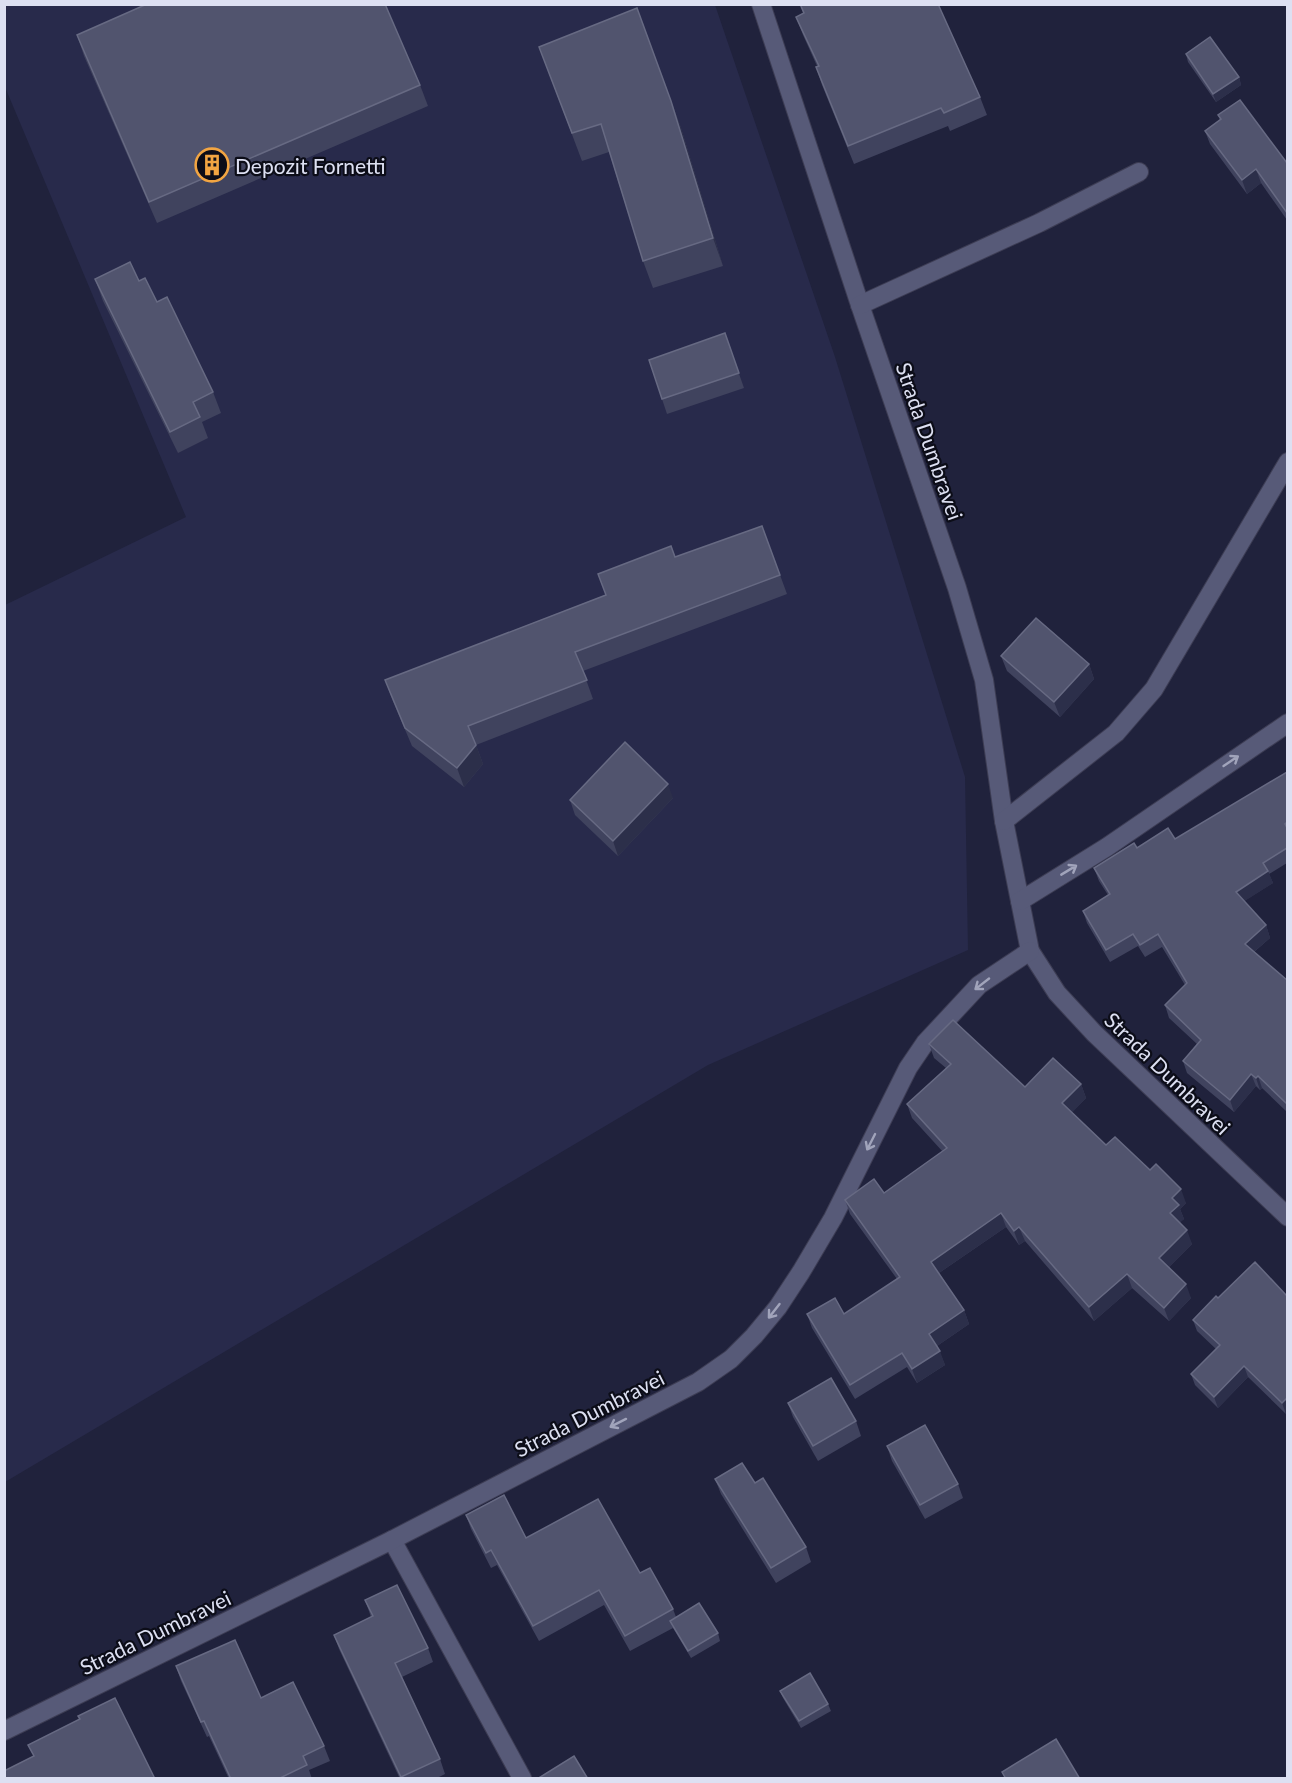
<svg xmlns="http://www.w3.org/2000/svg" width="1292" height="1783" font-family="Lato,sans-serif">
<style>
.built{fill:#282a4b}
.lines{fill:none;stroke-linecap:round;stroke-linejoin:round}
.minor-casing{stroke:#3d3d54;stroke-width:20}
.minor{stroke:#575a78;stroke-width:18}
.wall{fill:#40435e}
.shaded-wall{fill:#2c2f4a}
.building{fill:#51546e;stroke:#676a83;stroke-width:1.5}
.oneway{stroke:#a1a4bb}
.labels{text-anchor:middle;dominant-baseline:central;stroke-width:4.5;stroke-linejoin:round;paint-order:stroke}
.poi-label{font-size:21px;fill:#dde0f2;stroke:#0c0d18;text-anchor:start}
.street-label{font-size:21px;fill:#dde0f2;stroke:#0c0d18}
</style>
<rect width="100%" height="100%" fill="#20223c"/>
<path class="built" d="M 4,5 L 715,5 L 835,357 L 965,777 L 968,950 L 708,1065 L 5,1482 L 5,605 L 186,517 L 5,87 Z"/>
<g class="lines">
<g class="minor-casing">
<g id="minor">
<path d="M 761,4 L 860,305 L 957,588 L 984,680 L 1004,821 L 1030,951 L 1057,993 L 1094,1033 L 1288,1217"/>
<path d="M 860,305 L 1039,223 L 1139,172"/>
<path d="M 1004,821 L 1116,733 L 1154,689 L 1288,462"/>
<path d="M 1020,901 L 1107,847 L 1288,723"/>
<path d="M 392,1540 L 522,1778"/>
<path d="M 4,1731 L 392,1540 L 698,1382 L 731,1359 L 754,1336 L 778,1307 L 801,1272 L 833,1218 L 908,1068 L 925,1043 L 979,985 L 1030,951"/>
</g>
</g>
<use href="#minor" class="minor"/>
</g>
<g class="wall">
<path d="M 800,4 L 980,97 L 987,115 L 950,131 L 948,126 L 854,164 L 822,85 L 816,67 L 817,66 L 803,35 L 796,17 L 803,13 Z"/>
<path d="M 637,8 L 681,128 L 723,266 L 653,288 L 643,261 L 609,152 L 582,161 L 539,47 Z"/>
<path d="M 77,35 L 420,85 L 428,106 L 157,223 L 84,56 Z"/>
<path d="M 1186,54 L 1239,77 L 1241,85 L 1216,102 L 1188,62 Z"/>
<path d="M 1218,115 L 1287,163 L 1287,220 L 1261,183 L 1247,194 L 1210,144 L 1205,131 L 1220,120 Z"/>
<path d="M 95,279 L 139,281 L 157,302 L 213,392 L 221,413 L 202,422 L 208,438 L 178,453 L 103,301 Z"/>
<path d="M 730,348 L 744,388 L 667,414 L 649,360 Z"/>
<path d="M 762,526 L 787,594 L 583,671 L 593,699 L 476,745 L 483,764 L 464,787 L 412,746 L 392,699 L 385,680 L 605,595 L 675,557 Z"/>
<path d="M 1001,656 L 1089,664 L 1094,679 L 1060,717 L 1007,671 Z"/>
<path d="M 1287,772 L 1287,863 L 1269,874 L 1273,883 L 1244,901 L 1266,925 L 1270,938 L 1254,952 L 1287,980 L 1287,1112 L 1262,1088 L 1260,1090 L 1256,1086 L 1234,1112 L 1187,1073 L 1183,1061 L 1197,1044 L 1169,1018 L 1165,1005 L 1185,985 L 1162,947 L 1145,957 L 1138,946 L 1110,962 L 1087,923 L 1083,911 L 1108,895 L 1099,881 L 1094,868 L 1137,848 L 1175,839 Z"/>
<path d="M 673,798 L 618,856 L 575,815 L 570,800 Z"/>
<path d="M 929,1044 L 1025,1087 L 1081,1084 L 1086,1098 L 1072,1112 L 1106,1145 L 1150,1170 L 1186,1203 L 1180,1209 L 1184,1219 L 1180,1222 L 1192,1244 L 1169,1267 L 1191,1298 L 1169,1321 L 1132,1288 L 1094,1321 L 1025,1241 L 1019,1245 L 1006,1227 L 939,1273 L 964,1310 L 969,1324 L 937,1346 L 945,1365 L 917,1383 L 907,1367 L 855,1399 L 812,1328 L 807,1314 L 844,1314 L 897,1279 L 850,1214 L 845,1200 L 884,1193 L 943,1152 L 912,1118 L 907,1104 L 946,1068 L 934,1058 Z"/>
<path d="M 1255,1262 L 1286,1414 L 1248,1377 L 1218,1408 L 1195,1385 L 1191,1374 L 1216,1349 L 1197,1331 L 1193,1320 L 1218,1298 Z"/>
<path d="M 788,1403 L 856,1421 L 861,1436 L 818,1461 L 793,1417 Z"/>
<path d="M 887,1446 L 958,1484 L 963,1498 L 925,1519 L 892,1461 Z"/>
<path d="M 715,1479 L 755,1483 L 806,1547 L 811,1562 L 776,1583 L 721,1494 Z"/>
<path d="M 466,1515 L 526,1538 L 640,1573 L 673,1609 L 676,1617 L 718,1633 L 720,1641 L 691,1658 L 673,1628 L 630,1651 L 604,1605 L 539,1641 L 497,1565 L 491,1568 L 471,1529 Z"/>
<path d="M 365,1600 L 428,1648 L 433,1662 L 402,1677 L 440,1759 L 445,1774 L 435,1779 L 400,1779 L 339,1649 L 334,1635 L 371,1617 Z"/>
<path d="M 176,1666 L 261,1698 L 324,1746 L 330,1761 L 309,1770 L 312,1779 L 229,1779 L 209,1736 L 207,1737 L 181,1681 Z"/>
<path d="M 780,1691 L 828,1704 L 831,1711 L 801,1728 L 783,1698 Z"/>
</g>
<g class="shaded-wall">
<path d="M 1239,77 L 1241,85 L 1216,102 L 1213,94 Z"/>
<path d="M 671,101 L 681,128 L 723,266 L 713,238 Z"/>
<path d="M 1256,169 L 1261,183 L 1247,194 L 1242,180 Z"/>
<path d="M 1089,664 L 1094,679 L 1060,717 L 1054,702 Z"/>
<path d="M 476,745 L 483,764 L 464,787 L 457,768 Z"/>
<path d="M 668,784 L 673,798 L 618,856 L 613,841 Z"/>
<path d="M 1268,871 L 1273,883 L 1240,904 L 1236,892 Z"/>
<path d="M 1266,925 L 1270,938 L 1249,956 L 1245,944 Z"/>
<path d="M 1251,1074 L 1256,1086 L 1234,1112 L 1230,1100 Z"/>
<path d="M 1258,1076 L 1262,1088 L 1260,1090 L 1256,1078 Z"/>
<path d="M 1081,1084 L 1086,1098 L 1068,1117 L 1062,1103 Z"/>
<path d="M 1181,1189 L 1186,1203 L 1180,1209 L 1184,1219 L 1175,1227 L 1170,1213 L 1172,1198 Z"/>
<path d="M 1001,1213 L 1006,1227 L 936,1275 L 931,1262 Z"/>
<path d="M 1019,1227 L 1025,1241 L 1019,1245 L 1014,1231 Z"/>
<path d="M 1187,1230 L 1192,1244 L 1164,1272 L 1159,1258 Z"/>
<path d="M 1127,1274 L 1132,1288 L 1094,1321 L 1089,1307 Z"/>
<path d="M 1186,1284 L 1191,1298 L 1169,1321 L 1164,1308 Z"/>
<path d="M 964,1310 L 969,1324 L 934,1348 L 929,1334 Z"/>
<path d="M 940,1351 L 945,1365 L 917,1383 L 912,1369 Z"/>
<path d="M 1244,1366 L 1248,1377 L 1218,1408 L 1214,1397 Z"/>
<path d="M 1287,1398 L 1287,1413 L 1286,1414 L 1282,1403 Z"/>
</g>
<g class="building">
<path d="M 147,4 L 385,4 L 420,85 L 149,202 L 77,35 Z"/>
<path d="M 800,4 L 938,4 L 980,97 L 944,113 L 941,108 L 848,146 L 816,67 L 819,66 L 796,17 L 804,13 Z"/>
<path d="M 637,8 L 671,101 L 713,238 L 643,261 L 601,124 L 572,133 L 539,47 Z"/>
<path d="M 1210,37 L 1239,77 L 1213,94 L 1186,54 Z"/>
<path d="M 1240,100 L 1287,163 L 1287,213 L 1256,169 L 1242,180 L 1205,131 L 1221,119 L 1218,115 Z"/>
<path d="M 130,262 L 139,281 L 145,278 L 157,302 L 167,297 L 213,392 L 193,402 L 200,417 L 170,432 L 95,279 Z"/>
<path d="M 725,333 L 739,373 L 662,399 L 649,360 Z"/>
<path d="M 762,526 L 780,575 L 575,652 L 587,680 L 468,726 L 476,745 L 457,768 L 405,728 L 385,680 L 606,595 L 598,574 L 671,546 L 675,557 Z"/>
<path d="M 1036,618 L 1089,664 L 1054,702 L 1001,656 Z"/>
<path d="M 625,742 L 668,784 L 613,841 L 570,800 Z"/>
<path d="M 1287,772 L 1287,822 L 1285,824 L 1287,828 L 1287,848 L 1263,863 L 1268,871 L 1236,892 L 1266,925 L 1245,944 L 1287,980 L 1287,1104 L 1258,1076 L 1256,1078 L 1251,1074 L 1230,1100 L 1183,1061 L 1201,1040 L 1165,1005 L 1187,983 L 1158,934 L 1140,945 L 1133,934 L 1106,950 L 1083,911 L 1110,894 L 1094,868 L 1134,843 L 1137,848 L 1168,828 L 1175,839 Z"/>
<path d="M 953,1020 L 1025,1087 L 1053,1058 L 1081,1084 L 1062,1103 L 1106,1145 L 1115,1137 L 1150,1170 L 1156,1164 L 1181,1189 L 1172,1198 L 1179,1205 L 1170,1213 L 1187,1230 L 1159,1258 L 1186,1284 L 1164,1308 L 1127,1274 L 1089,1307 L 1019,1227 L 1014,1231 L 1001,1213 L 931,1262 L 964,1310 L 929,1334 L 940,1351 L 912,1369 L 902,1353 L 850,1385 L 807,1314 L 835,1298 L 844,1314 L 900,1277 L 845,1200 L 874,1179 L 884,1193 L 947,1148 L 907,1104 L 951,1064 L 929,1044 Z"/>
<path d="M 1255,1262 L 1287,1296 L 1287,1398 L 1282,1403 L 1244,1366 L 1214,1397 L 1191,1374 L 1220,1345 L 1193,1320 L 1216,1296 L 1218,1298 Z"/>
<path d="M 831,1378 L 856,1421 L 813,1446 L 788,1403 Z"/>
<path d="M 925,1425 L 958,1484 L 920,1505 L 887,1446 Z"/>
<path d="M 742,1463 L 755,1483 L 763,1478 L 806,1547 L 771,1568 L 715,1479 Z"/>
<path d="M 504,1495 L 526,1538 L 598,1499 L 640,1573 L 650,1568 L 673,1609 L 625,1636 L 599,1590 L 533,1626 L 491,1550 L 486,1553 L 466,1515 Z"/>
<path d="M 397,1585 L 428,1648 L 395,1663 L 440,1759 L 401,1777 L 334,1635 L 373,1616 L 365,1600 Z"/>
<path d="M 699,1603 L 718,1633 L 688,1651 L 670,1621 Z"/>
<path d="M 235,1640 L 261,1698 L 293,1682 L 324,1746 L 303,1756 L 307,1765 L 278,1779 L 231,1779 L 204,1721 L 201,1722 L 176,1666 Z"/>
<path d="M 810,1673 L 828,1704 L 799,1721 L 780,1691 Z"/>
<path d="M 115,1698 L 155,1779 L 4,1779 L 4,1771 L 34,1756 L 28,1745 L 80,1719 L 78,1716 Z"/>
<path d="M 1056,1739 L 1080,1779 L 1006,1779 L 1002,1772 Z"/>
<path d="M 574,1756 L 588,1779 L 537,1779 Z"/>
</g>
<defs><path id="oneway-shaft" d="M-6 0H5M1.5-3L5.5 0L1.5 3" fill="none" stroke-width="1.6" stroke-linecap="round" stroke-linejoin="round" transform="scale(1.5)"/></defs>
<g class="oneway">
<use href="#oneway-shaft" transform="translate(1231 761) rotate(-34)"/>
<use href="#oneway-shaft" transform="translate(1069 870) rotate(-31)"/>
<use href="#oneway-shaft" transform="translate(982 984) rotate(142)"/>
<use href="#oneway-shaft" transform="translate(871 1142) rotate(117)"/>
<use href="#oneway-shaft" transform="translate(774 1311) rotate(128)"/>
<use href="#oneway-shaft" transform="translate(618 1423) rotate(153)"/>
</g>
<defs>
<g id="building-ring" transform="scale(1.725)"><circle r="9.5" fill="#0c0d18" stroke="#f2a542" stroke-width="1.5"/><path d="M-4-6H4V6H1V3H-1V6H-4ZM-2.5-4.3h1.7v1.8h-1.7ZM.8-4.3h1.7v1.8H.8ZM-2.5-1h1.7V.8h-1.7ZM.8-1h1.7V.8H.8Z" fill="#f2a542"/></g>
</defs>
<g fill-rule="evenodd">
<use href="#building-ring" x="212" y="165"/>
</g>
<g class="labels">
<g class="poi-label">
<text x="235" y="165">Depozit Fornetti</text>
</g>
<g class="street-label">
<text transform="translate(930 441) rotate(71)">Strada Dumbravei</text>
<text transform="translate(1168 1073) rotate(44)">Strada Dumbravei</text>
<text transform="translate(589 1413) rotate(-27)">Strada Dumbravei</text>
<text transform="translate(155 1632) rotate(-26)">Strada Dumbravei</text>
</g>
</g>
<rect width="1292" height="1783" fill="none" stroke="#dde0f2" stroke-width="12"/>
</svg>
